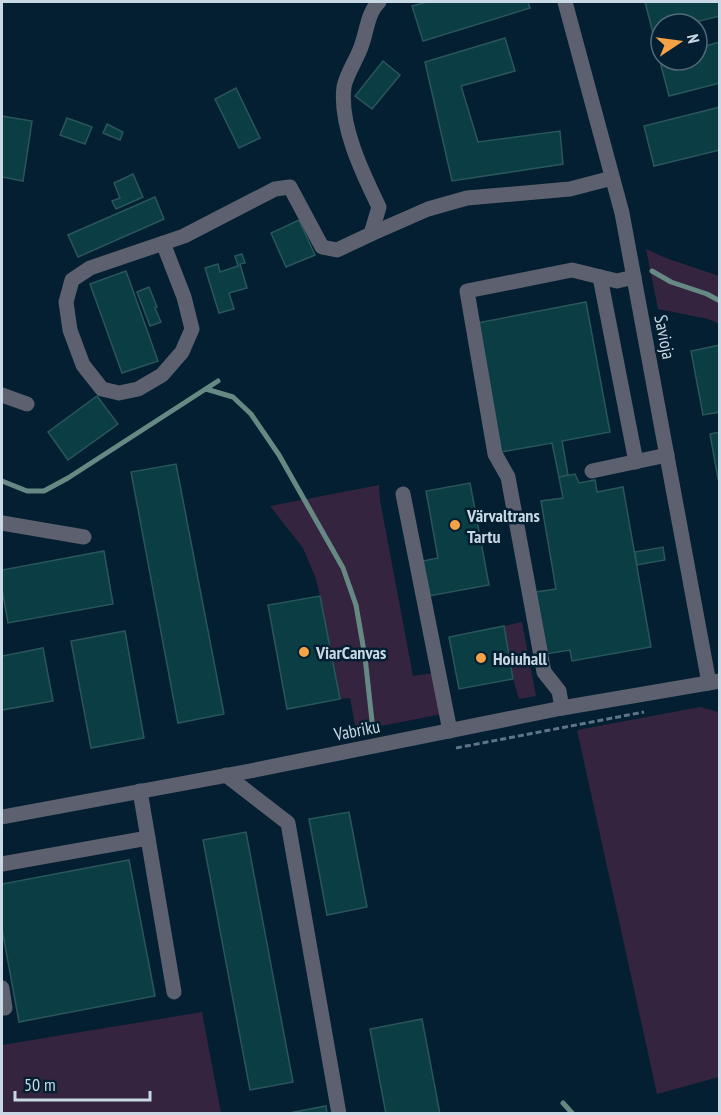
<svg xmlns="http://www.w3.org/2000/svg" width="721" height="1115" font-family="'PT Sans Narrow',sans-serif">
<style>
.green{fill:#34243f}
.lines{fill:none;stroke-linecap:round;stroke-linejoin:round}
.stream{stroke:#678983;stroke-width:5}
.building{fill:#0a3e44;stroke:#2a565b;stroke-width:1.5}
.path{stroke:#5f7585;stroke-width:3;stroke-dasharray:6 3;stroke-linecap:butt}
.minor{stroke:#5d606f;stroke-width:15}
.poi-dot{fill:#f5a246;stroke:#031f31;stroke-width:2}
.labels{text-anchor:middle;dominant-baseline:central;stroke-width:5;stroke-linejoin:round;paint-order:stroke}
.street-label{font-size:18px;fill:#c8d8e5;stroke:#031f31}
.poi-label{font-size:18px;font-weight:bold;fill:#c8d8e5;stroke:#031f31;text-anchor:start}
</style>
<rect width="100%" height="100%" fill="#031f31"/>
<g class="green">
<path d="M 646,249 L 666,258 L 719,276 L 719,324 L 708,319 L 658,309 Z"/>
<path d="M 379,485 L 380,500 L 413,676 L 433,673 L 442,714 L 356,731 L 350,698 L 340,699 L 320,596 L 316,579 L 303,548 L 270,506 Z"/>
<path d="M 522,622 L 536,696 L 519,699 L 513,679 L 504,626 Z"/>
<path d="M 700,707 L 719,712 L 719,1077 L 657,1094 L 577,730 Z"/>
<path d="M 202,1012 L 221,1113 L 2,1113 L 2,1045 Z"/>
</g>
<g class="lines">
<g class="stream">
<path d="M 652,271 L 671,282 L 707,294 L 720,301"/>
<path d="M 206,389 L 233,397 L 251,414 L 279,455 L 343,568 L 356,605 L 365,657 L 372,721"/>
<path d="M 2,481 L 27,491 L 44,491 L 68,478 L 218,381"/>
<path d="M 563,1103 L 573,1114"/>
</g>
</g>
<g class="building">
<path d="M 427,2 L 528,2 L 530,8 L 423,41 L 412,6 Z"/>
<path d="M 645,2 L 720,2 L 720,16 L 687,24 L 661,24 L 661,31 L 653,33 Z"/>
<path d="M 505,38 L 515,71 L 461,86 L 478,142 L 560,131 L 563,164 L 452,181 L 425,62 Z"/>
<path d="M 720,42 L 720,83 L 669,96 L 659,58 L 661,57 L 661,60 L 697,60 L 697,48 Z"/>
<path d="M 383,61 L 400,75 L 372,109 L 355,96 Z"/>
<path d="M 236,88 L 260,138 L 239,148 L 215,99 Z"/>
<path d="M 720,107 L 720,150 L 654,166 L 644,126 Z"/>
<path d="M 2,116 L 32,121 L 23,181 L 2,177 Z"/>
<path d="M 67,118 L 92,127 L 85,144 L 60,135 Z"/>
<path d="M 107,124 L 123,132 L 120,140 L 103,133 Z"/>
<path d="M 133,174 L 143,197 L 116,209 L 112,201 L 120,198 L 114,183 Z"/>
<path d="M 155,197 L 164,219 L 78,257 L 68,235 Z"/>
<path d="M 299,220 L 315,255 L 286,267 L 271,233 Z"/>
<path d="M 242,254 L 245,263 L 240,264 L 247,288 L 229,293 L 234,309 L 219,313 L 205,268 L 218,264 L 220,272 L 238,266 L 235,256 Z"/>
<path d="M 126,271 L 158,361 L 122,373 L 90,284 Z"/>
<path d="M 149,287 L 157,307 L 155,308 L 161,322 L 150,326 L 137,292 Z"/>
<path d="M 586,302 L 610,432 L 562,441 L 568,475 L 559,477 L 552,443 L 501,452 L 477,323 Z"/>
<path d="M 720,345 L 720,412 L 703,415 L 691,351 Z"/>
<path d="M 97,396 L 118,424 L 68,460 L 48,432 Z"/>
<path d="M 720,432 L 720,479 L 718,479 L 710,434 Z"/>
<path d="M 176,464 L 224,714 L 178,723 L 131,472 Z"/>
<path d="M 575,474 L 579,483 L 595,480 L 597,492 L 623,487 L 651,647 L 572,661 L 570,650 L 546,654 L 536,592 L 556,589 L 541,501 L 563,498 L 559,477 Z"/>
<path d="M 470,483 L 489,585 L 429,596 L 423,561 L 438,558 L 426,491 Z"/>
<path d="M 663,547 L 665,560 L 637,565 L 635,552 Z"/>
<path d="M 104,551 L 113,604 L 8,623 L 2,589 L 2,570 Z"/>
<path d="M 320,596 L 340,699 L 287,709 L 268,605 Z"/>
<path d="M 504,626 L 513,679 L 459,689 L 449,637 Z"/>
<path d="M 125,631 L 144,738 L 91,748 L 71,641 Z"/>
<path d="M 43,648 L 53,701 L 2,710 L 2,656 Z"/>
<path d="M 349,812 L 367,907 L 327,915 L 309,819 Z"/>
<path d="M 246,832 L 293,1082 L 250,1090 L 203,840 Z"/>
<path d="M 129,860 L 155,996 L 19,1022 L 2,929 L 2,884 Z"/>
<path d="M 422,1019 L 440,1114 L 386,1114 L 370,1029 Z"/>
<path d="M 326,1106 L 327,1114 L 284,1114 Z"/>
</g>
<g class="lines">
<path class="path" d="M 456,748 L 644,712"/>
<g class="minor">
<path d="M 565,2 L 622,213 L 709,683"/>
<path d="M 371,234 L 428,209 L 467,198 L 570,189 L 612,178"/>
<path d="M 163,243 L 184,297 L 192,329 L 182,352 L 162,375 L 138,389 L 119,393 L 102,389 L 83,365 L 70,330 L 66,302 L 72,280 L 90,268 L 184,236 L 275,189 L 290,187 L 322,247 L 337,250 L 371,234 L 379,207 C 363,174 339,125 344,87 C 346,74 358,58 362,44 C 367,30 368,12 379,2"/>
<path d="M 600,277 L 636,462"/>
<path d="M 2,395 L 27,404"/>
<path d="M 592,471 L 667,455"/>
<path d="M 403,494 L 450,731"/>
<path d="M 2,523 L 84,537"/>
<path d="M 562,708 L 559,691 L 544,672 L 508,477 L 495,454 L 467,291 L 572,270 L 617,281 L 634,277"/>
<path d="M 226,775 L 288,823 L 339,1114"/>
<path d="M 140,791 L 174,992"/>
<path d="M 2,817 L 250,771 L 562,708 L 720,681"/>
<path d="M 2,864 L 148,838"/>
<path d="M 2,988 L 5,1008 L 2,1008"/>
</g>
</g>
<g class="poi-dot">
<circle cx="455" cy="525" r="6"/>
<circle cx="304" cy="652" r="6"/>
<circle cx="481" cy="658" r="6"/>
</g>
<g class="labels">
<g class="street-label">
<text transform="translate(665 337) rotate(79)">Savioja</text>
<text transform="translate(357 730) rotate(-11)">Vabriku</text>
</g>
<g class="poi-label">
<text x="467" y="515">Värvaltrans<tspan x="467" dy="21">Tartu</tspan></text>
<text x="316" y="652">ViarCanvas</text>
<text x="493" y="658">Hoiuhall</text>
</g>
</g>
<rect width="721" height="1115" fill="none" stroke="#c8d8e5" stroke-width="6"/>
<g transform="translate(679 42) rotate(77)"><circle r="28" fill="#031f31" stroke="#526979" stroke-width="1.5"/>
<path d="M0-4.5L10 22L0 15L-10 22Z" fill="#f5a246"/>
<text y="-9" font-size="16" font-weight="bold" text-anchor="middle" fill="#c8d8e5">N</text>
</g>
<path d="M15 1091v9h135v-9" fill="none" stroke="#c8d8e5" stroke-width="3"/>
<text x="24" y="1091" font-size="18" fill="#c8d8e5" stroke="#031f31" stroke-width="4.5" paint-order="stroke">50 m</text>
</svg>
